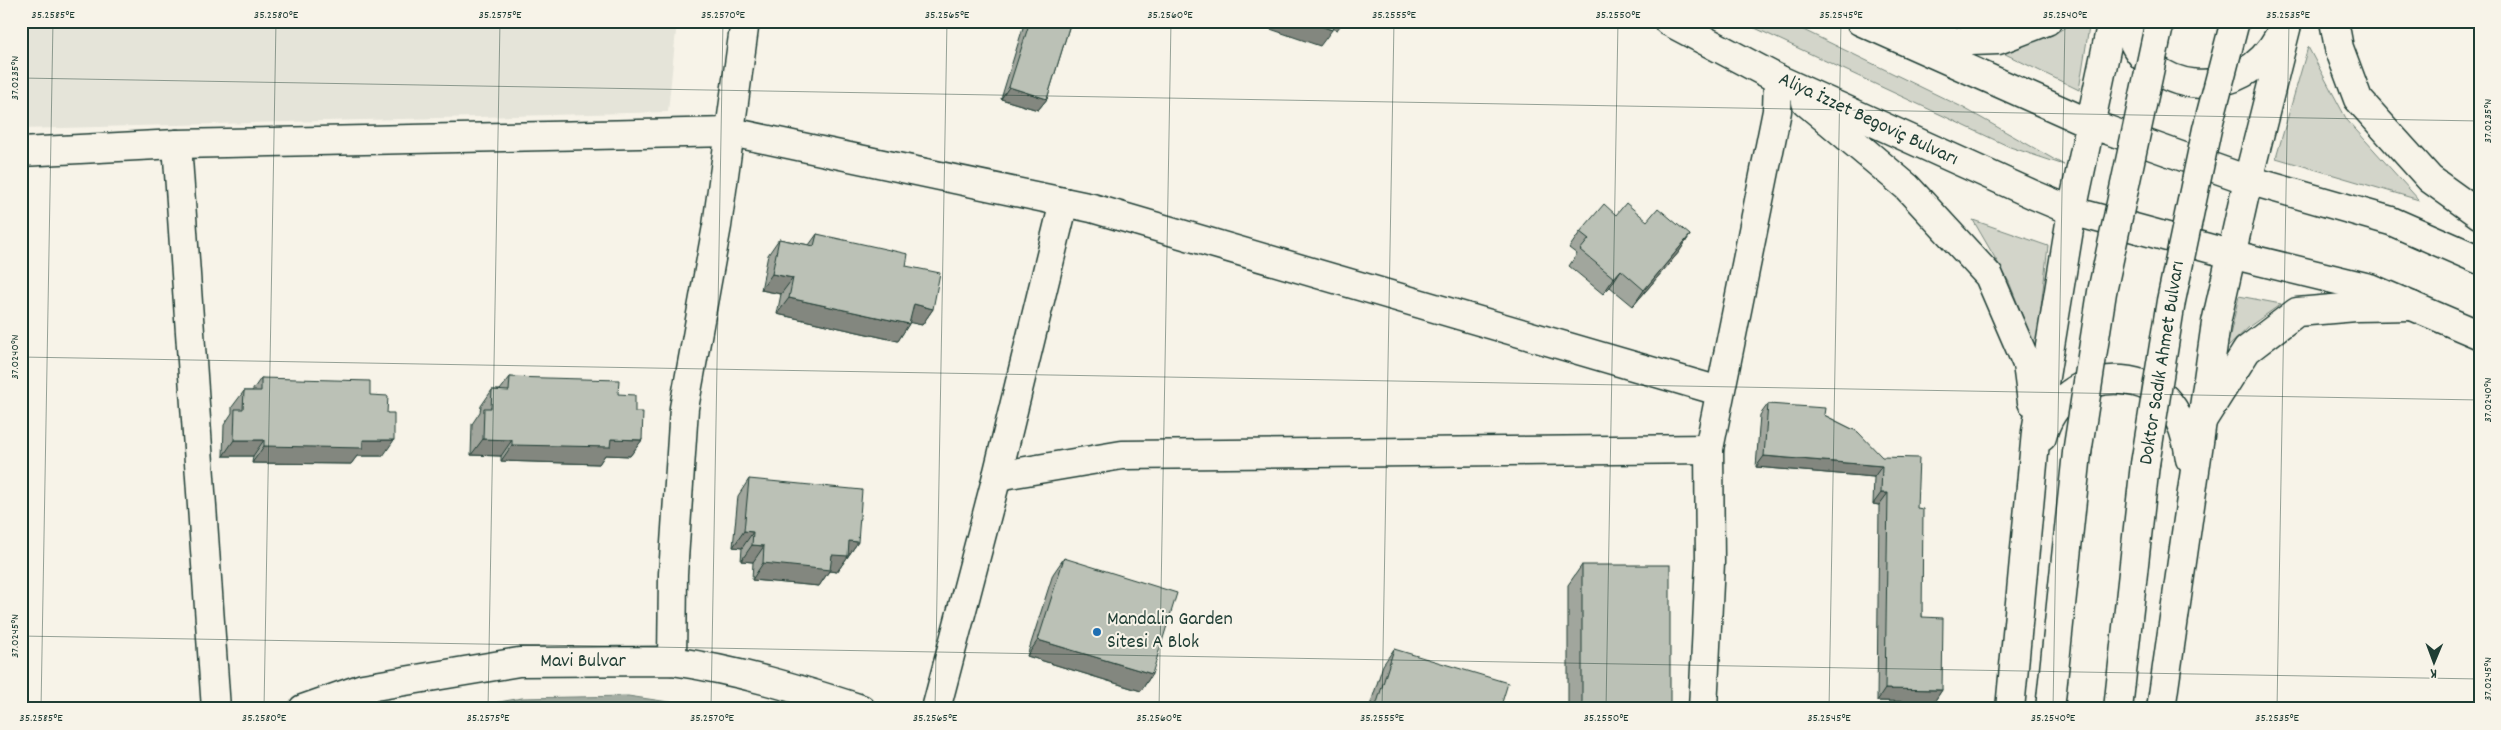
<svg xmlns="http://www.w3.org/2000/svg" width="2501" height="730" font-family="Dekko,sans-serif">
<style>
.built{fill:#e5e4d9}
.green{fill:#d3d5ca;stroke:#79897f}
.water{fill:#a4ada3;stroke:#6f8077}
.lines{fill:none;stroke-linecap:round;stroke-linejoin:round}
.minor-casing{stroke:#1f3d34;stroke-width:31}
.major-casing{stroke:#1f3d34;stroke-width:31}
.highway-casing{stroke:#1f3d34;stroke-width:31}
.minor{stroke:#f7f3e8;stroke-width:28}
.major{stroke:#f7f3e8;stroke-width:28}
.highway{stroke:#f7f3e8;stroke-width:28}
.major-bridge-casing{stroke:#1f3d34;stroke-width:31;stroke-linecap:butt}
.major-bridge{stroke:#f7f3e8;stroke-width:28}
.wall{fill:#a1a69d;stroke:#1f3d34}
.shaded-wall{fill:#83877f;stroke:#1f3d34}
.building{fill:#bbc1b6;stroke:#1f3d34}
.ticks{fill:none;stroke:#1f3d34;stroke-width:1;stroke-opacity:0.45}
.poi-dot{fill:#1f6fb2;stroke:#f7f3e8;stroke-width:2}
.labels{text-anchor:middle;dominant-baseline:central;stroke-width:4;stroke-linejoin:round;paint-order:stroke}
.street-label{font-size:20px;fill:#1f3d34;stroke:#f7f3e8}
.poi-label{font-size:20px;fill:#1f3d34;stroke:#f7f3e8;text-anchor:start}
.neatline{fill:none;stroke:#1f3d34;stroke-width:2}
.ticks-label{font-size:12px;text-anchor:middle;fill:#1f3d34}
</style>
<rect width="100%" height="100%" fill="#f7f3e8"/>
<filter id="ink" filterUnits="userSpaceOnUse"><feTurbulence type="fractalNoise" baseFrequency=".02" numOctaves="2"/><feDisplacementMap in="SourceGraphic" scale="10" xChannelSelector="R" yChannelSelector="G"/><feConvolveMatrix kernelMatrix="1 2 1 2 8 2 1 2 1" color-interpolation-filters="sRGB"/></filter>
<g filter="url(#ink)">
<path class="built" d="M 21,21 L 677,21 L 668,112 L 21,129 Z"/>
<g class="green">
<path d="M 1740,21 L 1785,21 L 1962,107 L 2064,165 L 2010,147 Z"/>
<path d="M 2078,21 L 2090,21 L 2079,90 L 1997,50 L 2049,36 Z"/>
<path d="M 2308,47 L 2347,120 L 2419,200 L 2276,158 Z"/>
<path d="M 1973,220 L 2048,246 L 2036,350 L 2009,282 Z"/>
<path d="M 2239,296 L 2281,304 L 2250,326 L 2227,348 Z"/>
</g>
<path class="water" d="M 628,696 L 717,709 L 459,709 L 522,698 Z"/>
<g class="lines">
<g class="minor-casing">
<g id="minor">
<path d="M 177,144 L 216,709"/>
<path d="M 21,152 L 177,144 L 731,132 L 1092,208 L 1719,391"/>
<path d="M 997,476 L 1122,455 L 1709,449"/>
<path d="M 672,661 L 673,574 L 684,408 L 717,226 L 745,21"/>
<path d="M 936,709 L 997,476 L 1064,202"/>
<path d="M 1703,709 L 1710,562 L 1709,449 L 1777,111 L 1778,79"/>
</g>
</g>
<g class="major-casing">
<g id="major">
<path d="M 1668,21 L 1778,79 L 2034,195 L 2072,211 L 2230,254"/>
<path d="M 1860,21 L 2091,124 L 2248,180"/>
<path d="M 2126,21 C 2144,100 2243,104 2279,36"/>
<path d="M 1914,37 L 1945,42 L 1998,40 L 2047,21"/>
<path d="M 1806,102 L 1907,187 L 1989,276 L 2027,364 L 2032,402"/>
<path d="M 2042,437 C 2046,420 2057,403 2071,393 C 2097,373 2148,375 2169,403 C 2181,418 2188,440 2190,459"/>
<path d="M 303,709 L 363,688 L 519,662 L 672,661 C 736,670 800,689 861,709"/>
<path d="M 2010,709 L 2036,432 L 2072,211 L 2112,21"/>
<path d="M 2050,709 L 2077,453"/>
<path d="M 2118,709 L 2145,464"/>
<path d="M 2161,709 L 2216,323 L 2248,180 L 2288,21"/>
</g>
</g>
<g class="highway-casing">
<g id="highway">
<path d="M 2334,21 L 2339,48 L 2358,99 L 2430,179 L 2480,215"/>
<path d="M 2248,180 L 2391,221 L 2480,260"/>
<path d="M 2230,254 L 2370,288 L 2480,335"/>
<path d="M 2200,424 L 2247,350 L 2297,312 L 2356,307 L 2412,306"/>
</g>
</g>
<use href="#minor" class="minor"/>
<use href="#major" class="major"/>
<use href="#highway" class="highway"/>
<g class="major-bridge-casing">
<g id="major-bridge">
<path d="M 2077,453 L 2102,292 L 2160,21"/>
<path d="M 2145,464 L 2171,301 L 2207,129 L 2235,21"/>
</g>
</g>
<use href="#major-bridge" class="major-bridge"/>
</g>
<g class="wall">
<path d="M 1025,21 L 1071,21 L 1047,99 L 1038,110 L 1001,99 Z"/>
<path d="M 1616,215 L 1690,235 L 1679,252 L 1633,306 L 1610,287 L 1603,294 L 1569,266 L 1577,254 L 1569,248 L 1580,232 Z"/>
<path d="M 817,234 L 906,266 L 933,309 L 922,325 L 910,322 L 898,341 L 777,314 L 781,294 L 761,290 L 768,255 L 779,239 L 809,245 Z"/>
<path d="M 510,377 L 618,394 L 635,412 L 642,440 L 630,456 L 605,455 L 599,464 L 501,461 L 501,456 L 471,455 L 472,424 L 480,412 L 481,406 L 492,390 L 500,390 Z"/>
<path d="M 261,378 L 370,395 L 383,456 L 357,456 L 351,464 L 252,463 L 253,456 L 223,456 L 224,425 L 232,413 L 232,407 L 244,391 L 252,391 Z"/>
<path d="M 1768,404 L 1824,415 L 1858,432 L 1917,508 L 1922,617 L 1942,690 L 1934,702 L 1877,701 L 1879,505 L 1873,504 L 1874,477 L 1756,467 L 1760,415 Z"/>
<path d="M 749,479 L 858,542 L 837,572 L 829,571 L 819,586 L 752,580 L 753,562 L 741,561 L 742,548 L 733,547 L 738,496 Z"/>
<path d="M 1064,558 L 1152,674 L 1141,691 L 1027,656 L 1053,574 Z"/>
<path d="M 1582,565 L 1670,709 L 1568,709 L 1568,585 Z"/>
<path d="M 1394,649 L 1500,709 L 1369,709 L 1383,665 Z"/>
</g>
<g class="shaded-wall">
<path d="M 1247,21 L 1307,21 L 1332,30 L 1320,46 Z"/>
<path d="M 1331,21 L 1344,21 L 1337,30 L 1327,27 Z"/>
<path d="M 1009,87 L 1047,99 L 1038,110 L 1001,99 Z"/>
<path d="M 1690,235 L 1679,252 L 1633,306 L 1644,290 Z"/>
<path d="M 1621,270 L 1610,287 L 1603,294 L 1614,278 Z"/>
<path d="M 772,274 L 793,278 L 781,294 L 761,290 Z"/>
<path d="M 789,298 L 909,324 L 898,341 L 777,314 Z"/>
<path d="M 914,304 L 933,309 L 922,325 L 902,321 Z"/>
<path d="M 483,439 L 512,440 L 501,456 L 471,455 Z"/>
<path d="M 611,439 L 642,440 L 630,456 L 605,455 L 599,464 L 501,461 L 512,445 Z"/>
<path d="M 234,440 L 264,440 L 253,456 L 223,456 Z"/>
<path d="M 363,440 L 394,440 L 383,456 L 357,456 L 351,464 L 252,463 L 264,446 Z"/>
<path d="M 1764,456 L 1882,466 L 1874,477 L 1756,467 Z"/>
<path d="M 1881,493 L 1888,493 L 1879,505 L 1873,504 Z"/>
<path d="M 744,531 L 753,532 L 742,548 L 733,547 Z"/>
<path d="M 849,541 L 858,542 L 837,572 L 829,571 L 819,586 L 752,580 L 763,563 L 832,555 Z"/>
<path d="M 752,545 L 764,546 L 753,562 L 741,561 Z"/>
<path d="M 1038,640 L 1152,674 L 1141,691 L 1027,656 Z"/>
<path d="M 1885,689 L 1942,690 L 1934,702 L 1877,701 Z"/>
</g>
<g class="building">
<path d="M 1030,21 L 1071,21 L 1047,99 L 1009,87 Z"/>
<path d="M 1307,21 L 1335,21 L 1332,30 Z"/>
<path d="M 1626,203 L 1647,221 L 1658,208 L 1690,235 L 1644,290 L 1621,270 L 1614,278 L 1580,250 L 1589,239 L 1580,232 L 1604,204 L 1616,215 Z"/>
<path d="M 817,234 L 908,254 L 906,266 L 940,273 L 933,309 L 914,304 L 909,324 L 789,298 L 793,278 L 772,274 L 779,239 L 814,246 Z"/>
<path d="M 510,377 L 619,380 L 618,394 L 635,395 L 635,412 L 643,412 L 642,440 L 611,439 L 610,447 L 512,445 L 512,440 L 483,439 L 484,408 L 491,408 L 492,390 L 509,391 Z"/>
<path d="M 261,378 L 370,381 L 370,395 L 388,396 L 387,413 L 394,413 L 394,440 L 363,440 L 363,448 L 264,446 L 264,440 L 234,440 L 235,409 L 243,409 L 244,391 L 261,391 Z"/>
<path d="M 1768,404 L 1825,408 L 1824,415 L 1858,432 L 1882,457 L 1919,458 L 1917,508 L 1923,509 L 1922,617 L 1943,618 L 1942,690 L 1885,689 L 1888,493 L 1881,493 L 1882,466 L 1764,456 Z"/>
<path d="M 749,479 L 862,490 L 858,542 L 849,541 L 848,556 L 832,555 L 830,570 L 763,563 L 764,546 L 752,545 L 753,532 L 744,531 Z"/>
<path d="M 1064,558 L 1177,593 L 1152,674 L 1038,640 Z"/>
<rect x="1582" y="565" width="88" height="144"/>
<path d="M 1394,649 L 1508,683 L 1500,709 L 1375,709 Z"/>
</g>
</g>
<path class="ticks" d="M 21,78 L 2480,121M 21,357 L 2480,400M 21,636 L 2480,679M 41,709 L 53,21M 264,709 L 276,21M 488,709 L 500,21M 711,709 L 723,21M 935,709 L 947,21M 1159,709 L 1171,21M 1382,709 L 1394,21M 1606,709 L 1618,21M 1829,709 L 1841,21M 2053,709 L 2065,21M 2277,709 L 2289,21"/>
<circle class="poi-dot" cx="1097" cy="632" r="5"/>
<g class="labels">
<g class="street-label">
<text transform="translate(1868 120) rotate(25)">Aliya İzzet Begoviç Bulvarı</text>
<text transform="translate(2163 363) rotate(-81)">Doktor Sadık Ahmet Bulvarı</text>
<text x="583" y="662">Mavi Bulvar</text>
</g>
<g class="poi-label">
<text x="1107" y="620">Mandalin Garden<tspan x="1107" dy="23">Sitesi A Blok</tspan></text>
</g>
</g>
<rect width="2501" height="730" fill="none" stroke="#f7f3e8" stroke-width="55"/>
<g transform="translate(2434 662) rotate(181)" stroke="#f7f3e8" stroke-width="4" paint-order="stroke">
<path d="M0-4L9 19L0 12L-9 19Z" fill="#1f3d34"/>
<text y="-8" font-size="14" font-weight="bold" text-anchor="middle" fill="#1f3d34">K</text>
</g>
<rect x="28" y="28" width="2446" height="674" class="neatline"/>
<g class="ticks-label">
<text x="53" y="18">35.2585°E</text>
<text x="276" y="18">35.2580°E</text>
<text x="500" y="18">35.2575°E</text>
<text x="723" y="18">35.2570°E</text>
<text x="947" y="18">35.2565°E</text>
<text x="1170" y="18">35.2560°E</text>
<text x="1394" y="18">35.2555°E</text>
<text x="1618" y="18">35.2550°E</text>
<text x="1841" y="18">35.2545°E</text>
<text x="2065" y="18">35.2540°E</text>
<text x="2288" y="18">35.2535°E</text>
<text transform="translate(14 78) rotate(-90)" y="4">37.0235°N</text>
<text transform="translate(2487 121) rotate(-90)" y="4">37.0235°N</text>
<text transform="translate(14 357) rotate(-90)" y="4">37.0240°N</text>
<text transform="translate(2487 400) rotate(-90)" y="4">37.0240°N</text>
<text transform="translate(14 636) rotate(-90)" y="4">37.0245°N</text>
<text transform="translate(2487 679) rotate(-90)" y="4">37.0245°N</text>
<text x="41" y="721">35.2585°E</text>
<text x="264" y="721">35.2580°E</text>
<text x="488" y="721">35.2575°E</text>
<text x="712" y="721">35.2570°E</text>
<text x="935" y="721">35.2565°E</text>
<text x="1159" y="721">35.2560°E</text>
<text x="1382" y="721">35.2555°E</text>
<text x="1606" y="721">35.2550°E</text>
<text x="1829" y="721">35.2545°E</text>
<text x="2053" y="721">35.2540°E</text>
<text x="2277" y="721">35.2535°E</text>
</g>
</svg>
